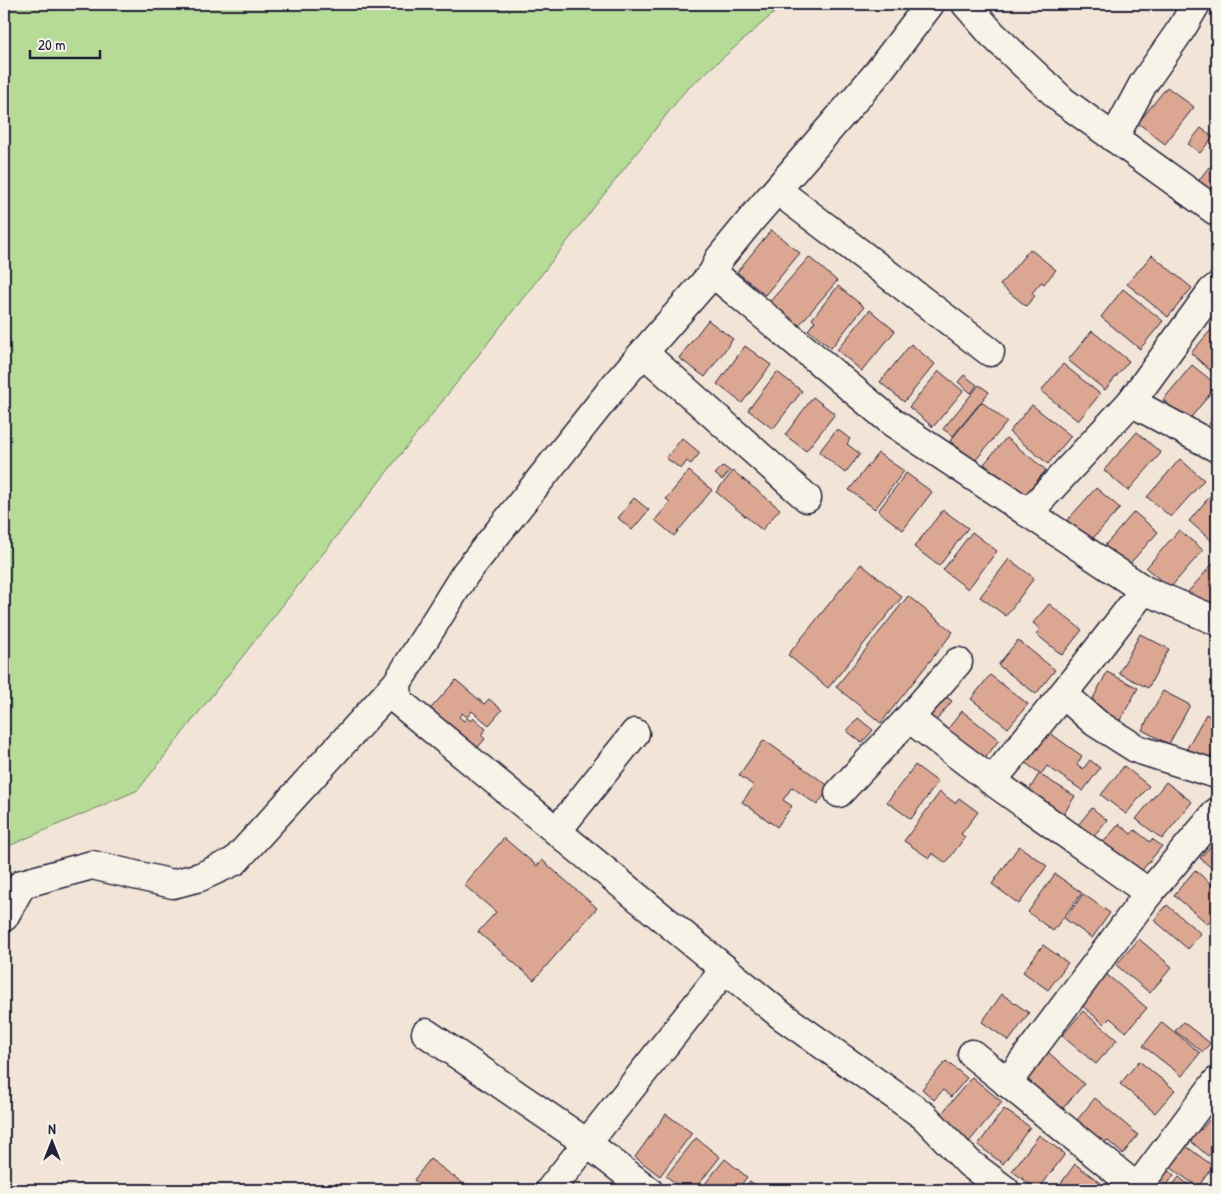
<svg xmlns="http://www.w3.org/2000/svg" width="1221" height="1194" font-family="'Patrick Hand',sans-serif">
<style>
.green{fill:#b6db96;stroke:#6c7e68}
.building{fill:#dca792;stroke:#22223b}
.lines{fill:none;stroke-linecap:round;stroke-linejoin:round}
.minor-casing{stroke:#22223b;stroke-width:31}
.minor{stroke:#f7f3e8;stroke-width:28}
</style>
<rect width="100%" height="100%" fill="#f2e4d7"/>
<filter id="ink" filterUnits="userSpaceOnUse"><feTurbulence type="fractalNoise" baseFrequency=".02" numOctaves="2"/><feDisplacementMap in="SourceGraphic" scale="10" xChannelSelector="R" yChannelSelector="G"/><feConvolveMatrix kernelMatrix="1 2 1 2 8 2 1 2 1" color-interpolation-filters="sRGB"/></filter>
<g filter="url(#ink)">
<path class="green" d="M 4,4 L 784,4 L 685,91 L 138,790 L 4,848 Z"/>
<g class="building">
<path d="M 1167,87 L 1194,107 L 1165,144 L 1138,123 Z"/>
<path d="M 1201,128 L 1213,137 L 1200,153 L 1188,144 Z"/>
<path d="M 1209,167 L 1217,174 L 1217,185 L 1209,195 L 1196,184 Z"/>
<path d="M 771,230 L 800,253 L 765,295 L 737,272 Z"/>
<path d="M 1030,249 L 1056,270 L 1044,284 L 1041,282 L 1032,293 L 1035,296 L 1026,306 L 1000,285 Z"/>
<path d="M 1152,255 L 1192,288 L 1168,317 L 1127,284 Z"/>
<path d="M 809,257 L 837,281 L 794,331 L 766,306 Z"/>
<path d="M 838,286 L 864,307 L 831,348 L 808,330 L 815,321 L 812,319 Z"/>
<path d="M 1123,289 L 1163,321 L 1140,349 L 1101,317 Z"/>
<path d="M 870,310 L 895,331 L 862,371 L 837,350 Z"/>
<path d="M 708,320 L 733,339 L 705,377 L 679,358 Z"/>
<path d="M 1217,323 L 1217,370 L 1214,374 L 1191,353 Z"/>
<path d="M 1092,331 L 1129,361 L 1105,390 L 1068,360 Z"/>
<path d="M 911,344 L 935,364 L 904,402 L 880,382 Z"/>
<path d="M 745,346 L 771,365 L 742,403 L 717,384 Z"/>
<path d="M 1063,364 L 1100,394 L 1078,421 L 1041,391 Z"/>
<path d="M 1192,365 L 1217,385 L 1188,421 L 1163,400 Z"/>
<path d="M 939,371 L 963,391 L 933,427 L 909,407 Z"/>
<path d="M 777,372 L 802,391 L 773,429 L 748,410 Z"/>
<path d="M 964,375 L 977,385 L 971,393 L 958,382 Z"/>
<path d="M 979,385 L 989,392 L 953,436 L 943,429 Z"/>
<path d="M 813,397 L 835,414 L 806,451 L 785,435 Z"/>
<path d="M 982,402 L 1007,422 L 975,461 L 950,441 Z"/>
<path d="M 1032,405 L 1071,436 L 1048,464 L 1009,432 Z"/>
<path d="M 1217,414 L 1217,431 L 1209,424 Z"/>
<path d="M 837,429 L 850,439 L 847,444 L 860,454 L 845,473 L 819,452 Z"/>
<path d="M 1137,432 L 1161,453 L 1128,491 L 1104,470 Z"/>
<path d="M 682,438 L 700,453 L 691,464 L 687,461 L 681,469 L 666,458 Z"/>
<path d="M 1006,438 L 1046,470 L 1024,496 L 984,464 Z"/>
<path d="M 878,453 L 904,471 L 875,509 L 849,490 Z"/>
<path d="M 1180,459 L 1204,480 L 1171,517 L 1147,497 Z"/>
<path d="M 723,466 L 730,471 L 722,480 L 715,474 Z"/>
<path d="M 689,471 L 712,490 L 674,536 L 655,520 L 670,502 L 666,499 Z"/>
<path d="M 733,471 L 780,509 L 762,530 L 716,492 Z"/>
<path d="M 906,473 L 932,492 L 903,530 L 878,511 Z"/>
<path d="M 1096,488 L 1120,508 L 1086,546 L 1063,525 Z"/>
<path d="M 1217,488 L 1217,535 L 1212,541 L 1189,521 Z"/>
<path d="M 634,498 L 649,510 L 632,530 L 618,518 Z"/>
<path d="M 943,510 L 968,528 L 939,566 L 914,547 Z"/>
<path d="M 1134,512 L 1158,532 L 1124,570 L 1101,550 Z"/>
<path d="M 1179,530 L 1203,550 L 1170,588 L 1146,568 Z"/>
<path d="M 972,532 L 997,551 L 968,589 L 943,570 Z"/>
<path d="M 1009,559 L 1034,578 L 1006,616 L 980,597 Z"/>
<path d="M 1217,559 L 1217,607 L 1211,614 L 1187,593 Z"/>
<path d="M 861,564 L 902,597 L 828,688 L 788,655 Z"/>
<path d="M 908,596 L 953,632 L 881,723 L 836,687 Z"/>
<path d="M 1049,604 L 1082,630 L 1062,655 L 1036,634 L 1040,629 L 1033,623 Z"/>
<path d="M 1140,634 L 1169,649 L 1148,688 L 1119,673 Z"/>
<path d="M 1018,640 L 1055,670 L 1036,694 L 998,665 Z"/>
<path d="M 1107,672 L 1138,688 L 1118,724 L 1088,708 Z"/>
<path d="M 990,675 L 1028,704 L 1008,728 L 971,699 Z"/>
<path d="M 456,680 L 484,704 L 489,699 L 502,710 L 489,725 L 472,711 L 467,717 L 462,713 L 459,717 L 464,721 L 467,718 L 471,721 L 474,718 L 486,729 L 481,735 L 485,739 L 471,755 L 424,716 Z"/>
<path d="M 1163,691 L 1190,705 L 1169,744 L 1142,730 Z"/>
<path d="M 941,693 L 952,701 L 935,722 L 924,714 Z"/>
<path d="M 962,711 L 999,740 L 980,765 L 943,735 Z"/>
<path d="M 1206,714 L 1217,720 L 1217,761 L 1215,765 L 1186,750 Z"/>
<path d="M 858,718 L 873,730 L 862,743 L 847,731 Z"/>
<path d="M 1047,731 L 1082,756 L 1077,764 L 1083,769 L 1090,760 L 1100,768 L 1083,791 L 1047,766 L 1041,774 L 1024,762 Z"/>
<path d="M 764,740 L 830,787 L 817,805 L 792,787 L 783,800 L 792,806 L 777,827 L 742,802 L 754,786 L 739,775 Z"/>
<path d="M 915,765 L 938,782 L 911,819 L 887,802 Z"/>
<path d="M 1124,766 L 1149,786 L 1126,814 L 1101,795 Z"/>
<path d="M 1039,774 L 1075,796 L 1060,820 L 1024,798 Z"/>
<path d="M 1166,782 L 1192,802 L 1162,839 L 1136,819 Z"/>
<path d="M 940,792 L 955,803 L 959,798 L 978,812 L 961,834 L 965,837 L 946,863 L 932,853 L 929,858 L 904,841 Z"/>
<path d="M 1092,808 L 1107,820 L 1088,843 L 1073,831 Z"/>
<path d="M 1119,824 L 1131,834 L 1135,830 L 1150,842 L 1152,839 L 1162,846 L 1139,874 L 1102,844 Z"/>
<path d="M 504,838 L 537,866 L 542,860 L 597,908 L 534,980 L 478,932 L 496,912 L 464,885 Z"/>
<path d="M 1217,839 L 1217,873 L 1200,858 Z"/>
<path d="M 1019,846 L 1047,866 L 1019,904 L 992,884 Z"/>
<path d="M 1195,870 L 1217,889 L 1217,913 L 1208,924 L 1174,895 Z"/>
<path d="M 1055,874 L 1082,893 L 1053,931 L 1028,912 Z"/>
<path d="M 1083,894 L 1110,913 L 1092,938 L 1065,919 Z"/>
<path d="M 1167,905 L 1201,934 L 1188,949 L 1154,920 Z"/>
<path d="M 1139,939 L 1172,967 L 1150,993 L 1116,965 Z"/>
<path d="M 1043,945 L 1068,963 L 1048,990 L 1023,972 Z"/>
<path d="M 1106,974 L 1147,1008 L 1126,1032 L 1110,1018 L 1104,1024 L 1080,1004 Z"/>
<path d="M 1002,994 L 1029,1013 L 1009,1041 L 982,1022 Z"/>
<path d="M 1083,1011 L 1117,1040 L 1096,1064 L 1062,1036 Z"/>
<path d="M 1162,1022 L 1200,1053 L 1182,1076 L 1143,1046 Z"/>
<path d="M 1183,1022 L 1210,1043 L 1203,1052 L 1175,1031 Z"/>
<path d="M 1048,1052 L 1084,1084 L 1058,1114 L 1021,1082 Z"/>
<path d="M 946,1061 L 967,1078 L 951,1097 L 943,1090 L 934,1100 L 922,1089 Z"/>
<path d="M 1139,1061 L 1175,1090 L 1155,1113 L 1120,1084 Z"/>
<path d="M 972,1077 L 1002,1102 L 968,1143 L 938,1118 Z"/>
<path d="M 1095,1098 L 1138,1135 L 1123,1154 L 1107,1140 L 1101,1148 L 1073,1125 Z"/>
<path d="M 1004,1109 L 1030,1127 L 1003,1164 L 978,1145 Z"/>
<path d="M 666,1114 L 692,1133 L 660,1176 L 635,1157 Z"/>
<path d="M 1210,1119 L 1217,1125 L 1217,1156 L 1212,1152 L 1208,1156 L 1186,1137 L 1196,1126 L 1201,1130 Z"/>
<path d="M 1039,1135 L 1065,1154 L 1038,1190 L 1012,1171 Z"/>
<path d="M 696,1138 L 720,1157 L 694,1190 L 684,1190 L 666,1176 Z"/>
<path d="M 1183,1144 L 1213,1166 L 1198,1187 L 1167,1165 Z"/>
<path d="M 430,1159 L 472,1190 L 428,1190 L 414,1180 Z"/>
<path d="M 725,1159 L 747,1177 L 737,1190 L 700,1190 Z"/>
<path d="M 1075,1164 L 1101,1183 L 1095,1190 L 1056,1190 Z"/>
<path d="M 1165,1168 L 1174,1175 L 1164,1189 L 1155,1182 Z"/>
<path d="M 1179,1177 L 1189,1185 L 1186,1190 L 1169,1190 Z"/>
<path d="M 750,1181 L 763,1190 L 742,1190 Z"/>
</g>
<g class="lines">
<g class="minor-casing">
<g id="minor">
<path d="M 930,4 L 875,76 L 755,215 L 719,259 L 713,273 L 892,422 L 1144,590 L 1217,621"/>
<path d="M 966,4 L 992,34 L 1063,101 L 1217,212"/>
<path d="M 1114,138 L 1143,84 L 1182,28 L 1196,4"/>
<path d="M 777,190 L 990,352"/>
<path d="M 713,273 L 616,384 L 465,574 L 397,683 L 398,701 L 782,1016 L 924,1116 L 969,1163 L 1005,1190"/>
<path d="M 644,353 L 807,498"/>
<path d="M 1131,402 L 1217,448"/>
<path d="M 1028,513 L 1131,402 L 1212,291 L 1217,287"/>
<path d="M 1063,694 L 1096,723 L 1137,749 L 1206,771 L 1217,774"/>
<path d="M 909,718 L 992,781 L 1149,893"/>
<path d="M 992,781 L 1063,694 L 1144,590"/>
<path d="M 839,793 L 909,718 L 958,662"/>
<path d="M 557,831 L 635,733"/>
<path d="M 4,917 L 22,884 L 92,865 L 173,884 L 200,877 L 235,861 L 397,683"/>
<path d="M 426,1033 L 587,1143 L 648,1190"/>
<path d="M 972,1054 L 1140,1190"/>
<path d="M 1007,1083 L 1149,893 L 1217,812"/>
<path d="M 1137,1188 L 1217,1081"/>
<path d="M 550,1190 L 725,969"/>
</g>
</g>
<use href="#minor" class="minor"/>
</g>
</g>
<rect width="1221" height="1194" fill="none" stroke="#f7f3e8" stroke-width="20"/>
<rect x="10" y="10" width="1201" height="1174" fill="none" stroke="#22223b" stroke-width="2" filter="url(#ink)"/>
<g transform="translate(52 1142)" stroke="#f7f3e8" stroke-width="4" paint-order="stroke">
<path d="M0-4L9 19L0 12L-9 19Z" fill="#22223b"/>
<text y="-8" font-size="14" font-weight="bold" text-anchor="middle" fill="#22223b">N</text>
</g>
<path d="M30 50v8h70v-8" fill="none" stroke="#22223b" stroke-width="2.5"/>
<text x="38" y="50" font-size="15" fill="#22223b" stroke="#f7f3e8" stroke-width="4" paint-order="stroke">20 m</text>
</svg>
